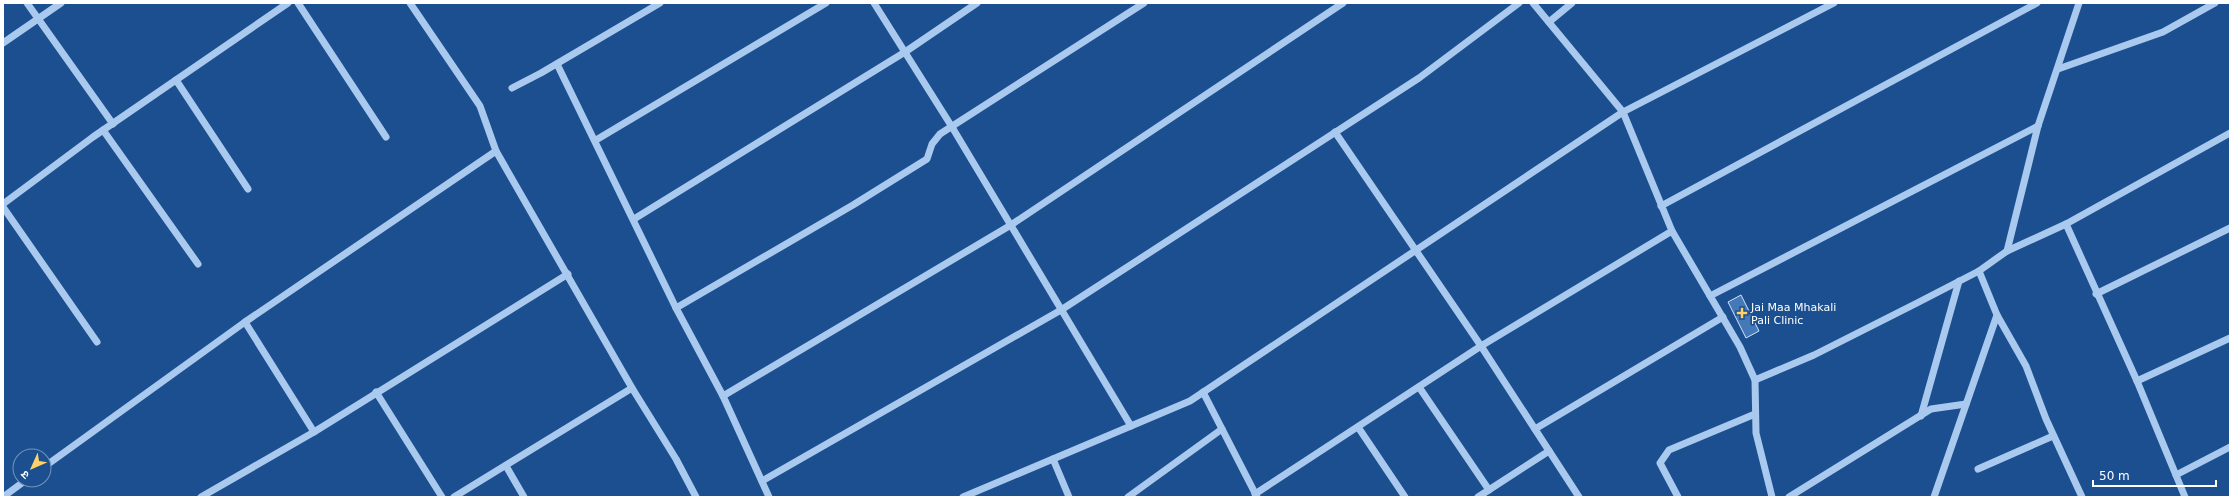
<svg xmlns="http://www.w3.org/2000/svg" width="2233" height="500" font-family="'DejaVu Sans','Noto Sans Devanagari',sans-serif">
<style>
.building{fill:#4478b7;stroke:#cfe3fa}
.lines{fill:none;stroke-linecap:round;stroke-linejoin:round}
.minor{stroke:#a9c9ee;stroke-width:7}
.poi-dot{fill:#ffd166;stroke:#1b4f8f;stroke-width:1.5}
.labels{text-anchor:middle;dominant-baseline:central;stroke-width:3.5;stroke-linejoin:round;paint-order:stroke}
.poi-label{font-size:11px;fill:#fff;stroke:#1b4f8f;text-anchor:start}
</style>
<rect width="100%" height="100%" fill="#1b4f8f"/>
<path class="building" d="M 1741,295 L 1759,331 L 1746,338 L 1728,302 Z"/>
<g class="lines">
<g class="minor">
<path d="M 27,3 L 113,124"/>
<path d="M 298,3 L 386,137"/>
<path d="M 410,3 L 480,106 L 496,151 L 632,388 L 676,459 L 696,497"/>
<path d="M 874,3 L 952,127 L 1131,426"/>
<path d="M 1533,3 L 1623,112 L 1672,231 L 1740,347 L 1755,380 L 1756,433 L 1772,497"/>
<path d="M 1549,22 L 1572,3"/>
<path d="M 3,43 L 61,3"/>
<path d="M 557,64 L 676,308 L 723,396 L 769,497"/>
<path d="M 2058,69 L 2163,32 L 2215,3"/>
<path d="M 176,80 L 248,189"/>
<path d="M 512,88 L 541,73 L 660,3"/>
<path d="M 103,130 L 198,264"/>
<path d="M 1335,132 L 1481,346 L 1579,497"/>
<path d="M 596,140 L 826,3"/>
<path d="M 3,204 L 93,137 L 288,3"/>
<path d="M 1661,206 L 2037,3"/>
<path d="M 3,207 L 97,342"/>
<path d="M 634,219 L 905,52 L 977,3"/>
<path d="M 2066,224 L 2137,381 L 2185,497"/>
<path d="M 2007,251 L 2038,126 L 2079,3"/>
<path d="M 2096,294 L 2230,228"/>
<path d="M 1710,296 L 2038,126"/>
<path d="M 676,308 L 853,205 L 927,159 L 932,144 L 940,134 L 1144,3"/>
<path d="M 1997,315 L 2026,366 L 2046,419 L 2082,497"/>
<path d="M 245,322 L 314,432"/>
<path d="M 1755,380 L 1814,355 L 1917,303 L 1979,271 L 2007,251 L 2066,224 L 2230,133"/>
<path d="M 2137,381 L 2230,338"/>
<path d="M 1419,387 L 1489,490"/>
<path d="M 376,392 L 442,497"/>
<path d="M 1203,392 L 1257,497"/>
<path d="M 723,396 L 1011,225 L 1343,3"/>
<path d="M 1921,416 L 1959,281"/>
<path d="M 1358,427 L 1405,497"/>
<path d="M 1535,429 L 1723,317"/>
<path d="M 1053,459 L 1069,497"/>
<path d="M 506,466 L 524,497"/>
<path d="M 44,467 L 245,322 L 496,151"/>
<path d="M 1978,469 L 2053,436"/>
<path d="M 2176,475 L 2230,447"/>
<path d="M 762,481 L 1061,310 L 1419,78 L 1519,3"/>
<path d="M 1255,494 L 1481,346 L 1672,231"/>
<path d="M 3,497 L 26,480"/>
<path d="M 201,497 L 314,432 L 568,274"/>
<path d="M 454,497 L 632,388"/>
<path d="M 963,497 L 1190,401 L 1623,112 L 1834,3"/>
<path d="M 1128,497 L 1222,429"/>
<path d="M 1478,497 L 1549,451"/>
<path d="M 1678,497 L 1660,463 L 1669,450 L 1755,414"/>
<path d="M 1789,497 L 1931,409 L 1966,404"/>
<path d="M 1934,497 L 1997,315 L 1979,271"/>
</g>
</g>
<path class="poi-dot" d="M1740 307h4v4h4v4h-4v4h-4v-4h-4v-4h4z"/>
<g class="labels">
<g class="poi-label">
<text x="1751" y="307">Jai Maa Mhakali<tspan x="1751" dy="13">Pali Clinic</tspan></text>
</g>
</g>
<rect width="2233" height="500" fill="none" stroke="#ffffff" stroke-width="8"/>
<g transform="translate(32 468) rotate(225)"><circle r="19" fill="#1b4f8f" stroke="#7695bc"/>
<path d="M0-3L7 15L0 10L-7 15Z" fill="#ffd166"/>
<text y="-6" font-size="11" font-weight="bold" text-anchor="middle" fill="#ffffff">उ</text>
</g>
<path d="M2093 480v6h123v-6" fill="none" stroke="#ffffff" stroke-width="2"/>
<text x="2099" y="480" font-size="12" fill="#ffffff" stroke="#1b4f8f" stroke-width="3" paint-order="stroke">50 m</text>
</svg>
